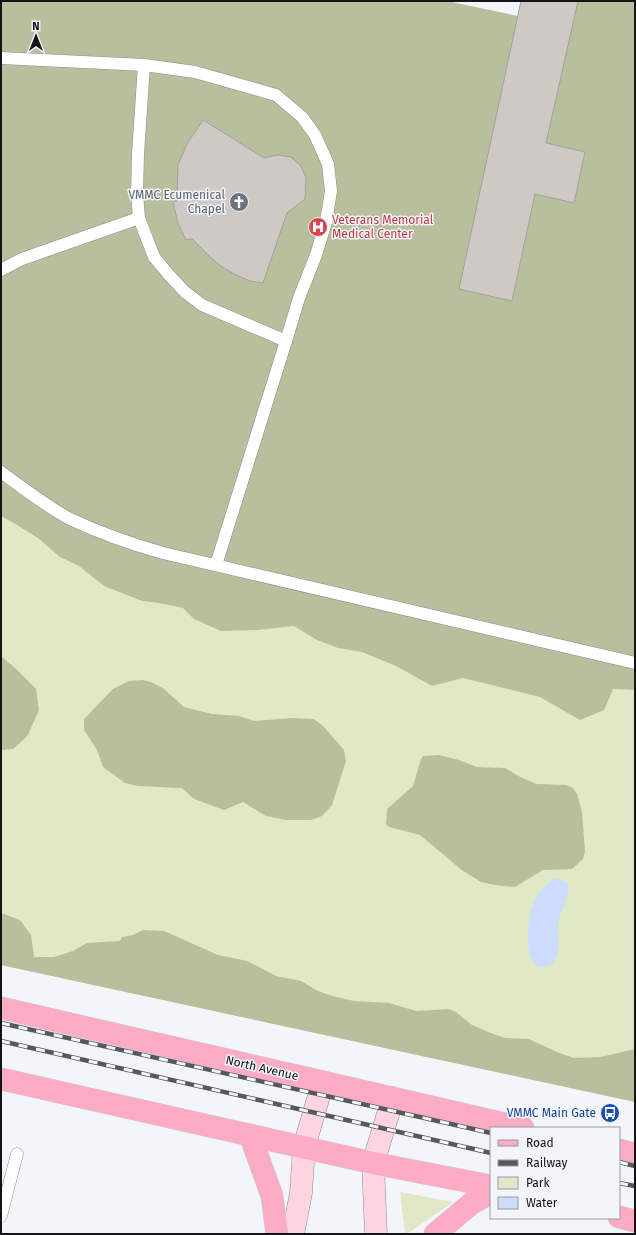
<svg xmlns="http://www.w3.org/2000/svg" width="636" height="1235" font-family="'Fira Sans',sans-serif">
<style>
.green{fill:#e0e9c6}
.forest{fill:#b7bf9d;fill-rule:evenodd}
.water{fill:#ccdcfc}
.building{fill:#cec9c5;stroke:#a39f9b}
.lines{fill:none;stroke-linecap:round;stroke-linejoin:round}
.service-casing{stroke:#8a8d91;stroke-width:13}
.secondary-casing{stroke:#8a8d91;stroke-width:23}
.primary-casing{stroke:#d0d0d0;stroke-width:23}
.service{stroke:#fff;stroke-width:12}
.secondary{stroke:#fdd5e1;stroke-width:22}
.primary{stroke:#fbabc3;stroke-width:22}
.rail-casing{stroke:#56585b;stroke-width:4.5}
.rail{stroke:#f2f5fa;stroke-width:3;stroke-dasharray:9;stroke-linecap:butt}
.labels{text-anchor:middle;dominant-baseline:central;stroke-width:3;stroke-linejoin:round;paint-order:stroke}
.worship-label{font-size:12px;fill:#5b616d;stroke:#f2f5fa;text-anchor:end}
.health-label{font-size:12px;fill:#be3a42;stroke:#f2f5fa;text-anchor:start}
.street-label{font-size:12px;fill:#131416;stroke:#f2f5fa}
.transit-label{font-size:12px;fill:#164399;stroke:#f2f5fa;text-anchor:end}
</style>
<rect width="100%" height="100%" fill="#f2f5fa"/>
<g class="green">
<path d="M 1,453 L 635,647 L 635,1102 L 1,965 Z"/>
<path d="M 400,1192 L 453,1202 L 407,1234 L 405,1234 Z"/>
</g>
<g class="forest">
<path d="M 1,1 L 447,1 L 518,16 L 459,289 L 512,301 L 535,194 L 574,202 L 585,152 L 546,143 L 577,1 L 635,1 L 635,690 L 613,689 L 604,710 L 580,720 L 540,697 L 463,678 L 432,686 L 396,666 L 362,652 L 338,648 L 317,640 L 294,626 L 258,630 L 221,631 L 194,619 L 183,608 L 159,603 L 142,601 L 104,586 L 79,566 L 60,557 L 38,538 L 17,525 L 1,516 ZM 203,120 L 264,158 L 277,155 L 306,177 L 305,199 L 296,206 L 288,207 L 222,267 L 200,247 L 195,238 L 186,240 L 178,223 L 173,202 L 179,201 L 178,165 L 187,144 Z"/>
<path d="M 1,656 L 16,669 L 36,689 L 39,710 L 28,735 L 21,742 L 13,749 L 1,750 Z"/>
<path d="M 143,680 L 151,682 L 164,689 L 184,707 L 212,714 L 239,716 L 254,721 L 293,718 L 314,719 L 323,726 L 344,750 L 346,761 L 332,805 L 322,816 L 311,820 L 286,820 L 266,816 L 243,802 L 224,810 L 194,799 L 182,788 L 138,786 L 125,783 L 103,767 L 97,750 L 84,730 L 84,719 L 113,689 L 129,681 Z"/>
<path d="M 439,755 L 459,760 L 477,767 L 505,768 L 522,778 L 537,784 L 566,785 L 573,788 L 577,794 L 582,812 L 585,851 L 583,859 L 572,869 L 543,870 L 515,887 L 495,885 L 481,882 L 463,871 L 420,835 L 389,827 L 386,824 L 387,809 L 413,786 L 421,759 L 423,756 Z"/>
<path d="M 1,913 L 20,920 L 31,935 L 34,957 L 54,957 L 73,951 L 87,943 L 120,941 L 122,937 L 133,935 L 143,930 L 164,931 L 218,955 L 247,961 L 276,976 L 301,981 L 318,991 L 332,996 L 354,1001 L 389,1003 L 416,1011 L 449,1009 L 456,1012 L 472,1025 L 491,1033 L 505,1038 L 529,1039 L 559,1053 L 574,1058 L 601,1057 L 635,1049 L 635,1102 L 1,965 Z"/>
</g>
<path class="water" d="M 553,879 C 559,879 563,879 568,884 C 569,901 561,909 558,923 C 557,935 561,949 555,960 C 552,966 544,967 538,967 C 534,962 530,957 529,951 C 526,932 529,905 541,890 C 545,886 549,883 553,879 Z"/>
<g class="building">
<path d="M 521,1 L 578,1 L 546,143 L 585,152 L 574,203 L 535,194 L 512,301 L 459,289 Z"/>
<path d="M 203,120 L 264,158 L 277,155 L 291,157 L 300,165 L 306,177 L 305,199 L 287,213 L 263,283 L 250,281 L 236,275 L 222,267 L 209,256 L 192,239 L 186,240 L 178,223 L 173,202 L 177,201 L 178,165 L 187,144 Z"/>
</g>
<g class="lines">
<g class="service-casing">
<g id="service">
<path d="M 1,58 L 144,65 L 138,154 L 137,194 L 139,218 L 154,257 L 169,275 L 185,292 L 202,305 L 286,341 L 299,298 L 316,255 L 326,222 L 331,191 L 328,164 L 315,135 L 302,117 L 276,95 L 195,72 L 144,65"/>
<path d="M 1,270 L 22,259 L 139,218"/>
<path d="M 1,472 C 23,488 46,506 70,519 C 100,533 131,544 163,553 L 635,663"/>
<path d="M 216,565 L 286,341"/>
<path d="M 1,1216 L 17,1154"/>
</g>
</g>
<g class="secondary-casing">
<g id="secondary">
<path d="M 293,1234 L 301,1193 L 304,1147 L 323,1082"/>
<path d="M 376,1234 L 373,1163 L 393,1098"/>
</g>
</g>
<g class="primary-casing">
<g id="primary">
<path d="M 1,1008 L 523,1128"/>
<path d="M 1,1079 L 373,1163 L 491,1186"/>
<path d="M 250,1135 L 272,1196 L 277,1234"/>
<path d="M 619,1150 L 635,1154"/>
<path d="M 619,1217 L 635,1221"/>
<path d="M 435,1234 L 472,1203 L 491,1193"/>
</g>
</g>
<use href="#service" class="service"/>
<use href="#secondary" class="secondary"/>
<use href="#primary" class="primary"/>
<g class="rail-casing">
<g id="rail">
<path d="M 1,1023 L 491,1133"/>
<path d="M 1,1041 L 491,1153"/>
<path d="M 619,1162 L 635,1166"/>
<path d="M 619,1183 L 635,1186"/>
</g>
</g>
<use href="#rail" class="rail"/>
</g>
<defs>
<g id="church-disc" transform="scale(1)"><circle r="9.5" fill="#6b7280" stroke="#f2f5fa"/><path d="M-1.2-6h2.4v3.5h3.3v2.4h-3.3V6h-2.4V-.1h-3.3v-2.4h3.3Z" fill="#fff"/></g>
<g id="hospital-disc" transform="scale(1)"><circle r="9.5" fill="#e0444e" stroke="#f2f5fa"/><path d="M-5-5h3v3.5h4V-5h3V5h-3V1.5h-4V5h-3Z" fill="#fff"/></g>
<g id="bus-disc" transform="scale(1)"><circle r="9.5" fill="#1a4fb4" stroke="#f2f5fa"/><path d="M-5-6H5V4H4V6H2V4H-2V6H-4V4H-5ZM-3.5-4V0h7V-4ZM-3.5 1.2v1.5H-2V1.2ZM2 1.2v1.5H3.5V1.2Z" fill="#fff"/></g>
</defs>
<g fill-rule="evenodd">
<use href="#church-disc" x="239" y="202"/>
<use href="#hospital-disc" x="318" y="227"/>
<use href="#bus-disc" x="610" y="1113"/>
</g>
<g class="labels">
<g class="worship-label">
<text x="225" y="195">VMMC Ecumenical<tspan x="225" dy="14">Chapel</tspan></text>
</g>
<g class="health-label">
<text x="332" y="220">Veterans Memorial<tspan x="332" dy="14">Medical Center</tspan></text>
</g>
<g class="street-label">
<text transform="translate(262 1068) rotate(13)">North Avenue</text>
</g>
<g class="transit-label">
<text x="596" y="1113">VMMC Main Gate</text>
</g>
</g>
<rect width="636" height="1235" fill="none" stroke="#131416" stroke-width="4"/>
<rect x="490" y="1127" width="130" height="92" fill="#f2f5fa" stroke="#999b9f"/>
<rect x="498" y="1140" width="20" height="6" fill="#fbabc3" stroke="#999b9f"/>
<text x="526" y="1147" font-size="12" fill="#131416">Road</text>
<rect x="498" y="1160" width="20" height="6" fill="#56585b" stroke="#999b9f"/>
<text x="526" y="1167" font-size="12" fill="#131416">Railway</text>
<rect x="498" y="1177" width="20" height="12" fill="#e0e9c6" stroke="#999b9f"/>
<text x="526" y="1187" font-size="12" fill="#131416">Park</text>
<rect x="498" y="1197" width="20" height="12" fill="#ccdcfc" stroke="#999b9f"/>
<text x="526" y="1207" font-size="12" fill="#131416">Water</text>
<g transform="translate(36 36)" stroke="#f2f5fa" stroke-width="3" paint-order="stroke">
<path d="M0-3L7 15L0 10L-7 15Z" fill="#131416"/>
<text y="-6" font-size="11" font-weight="bold" text-anchor="middle" fill="#131416">N</text>
</g>
</svg>
